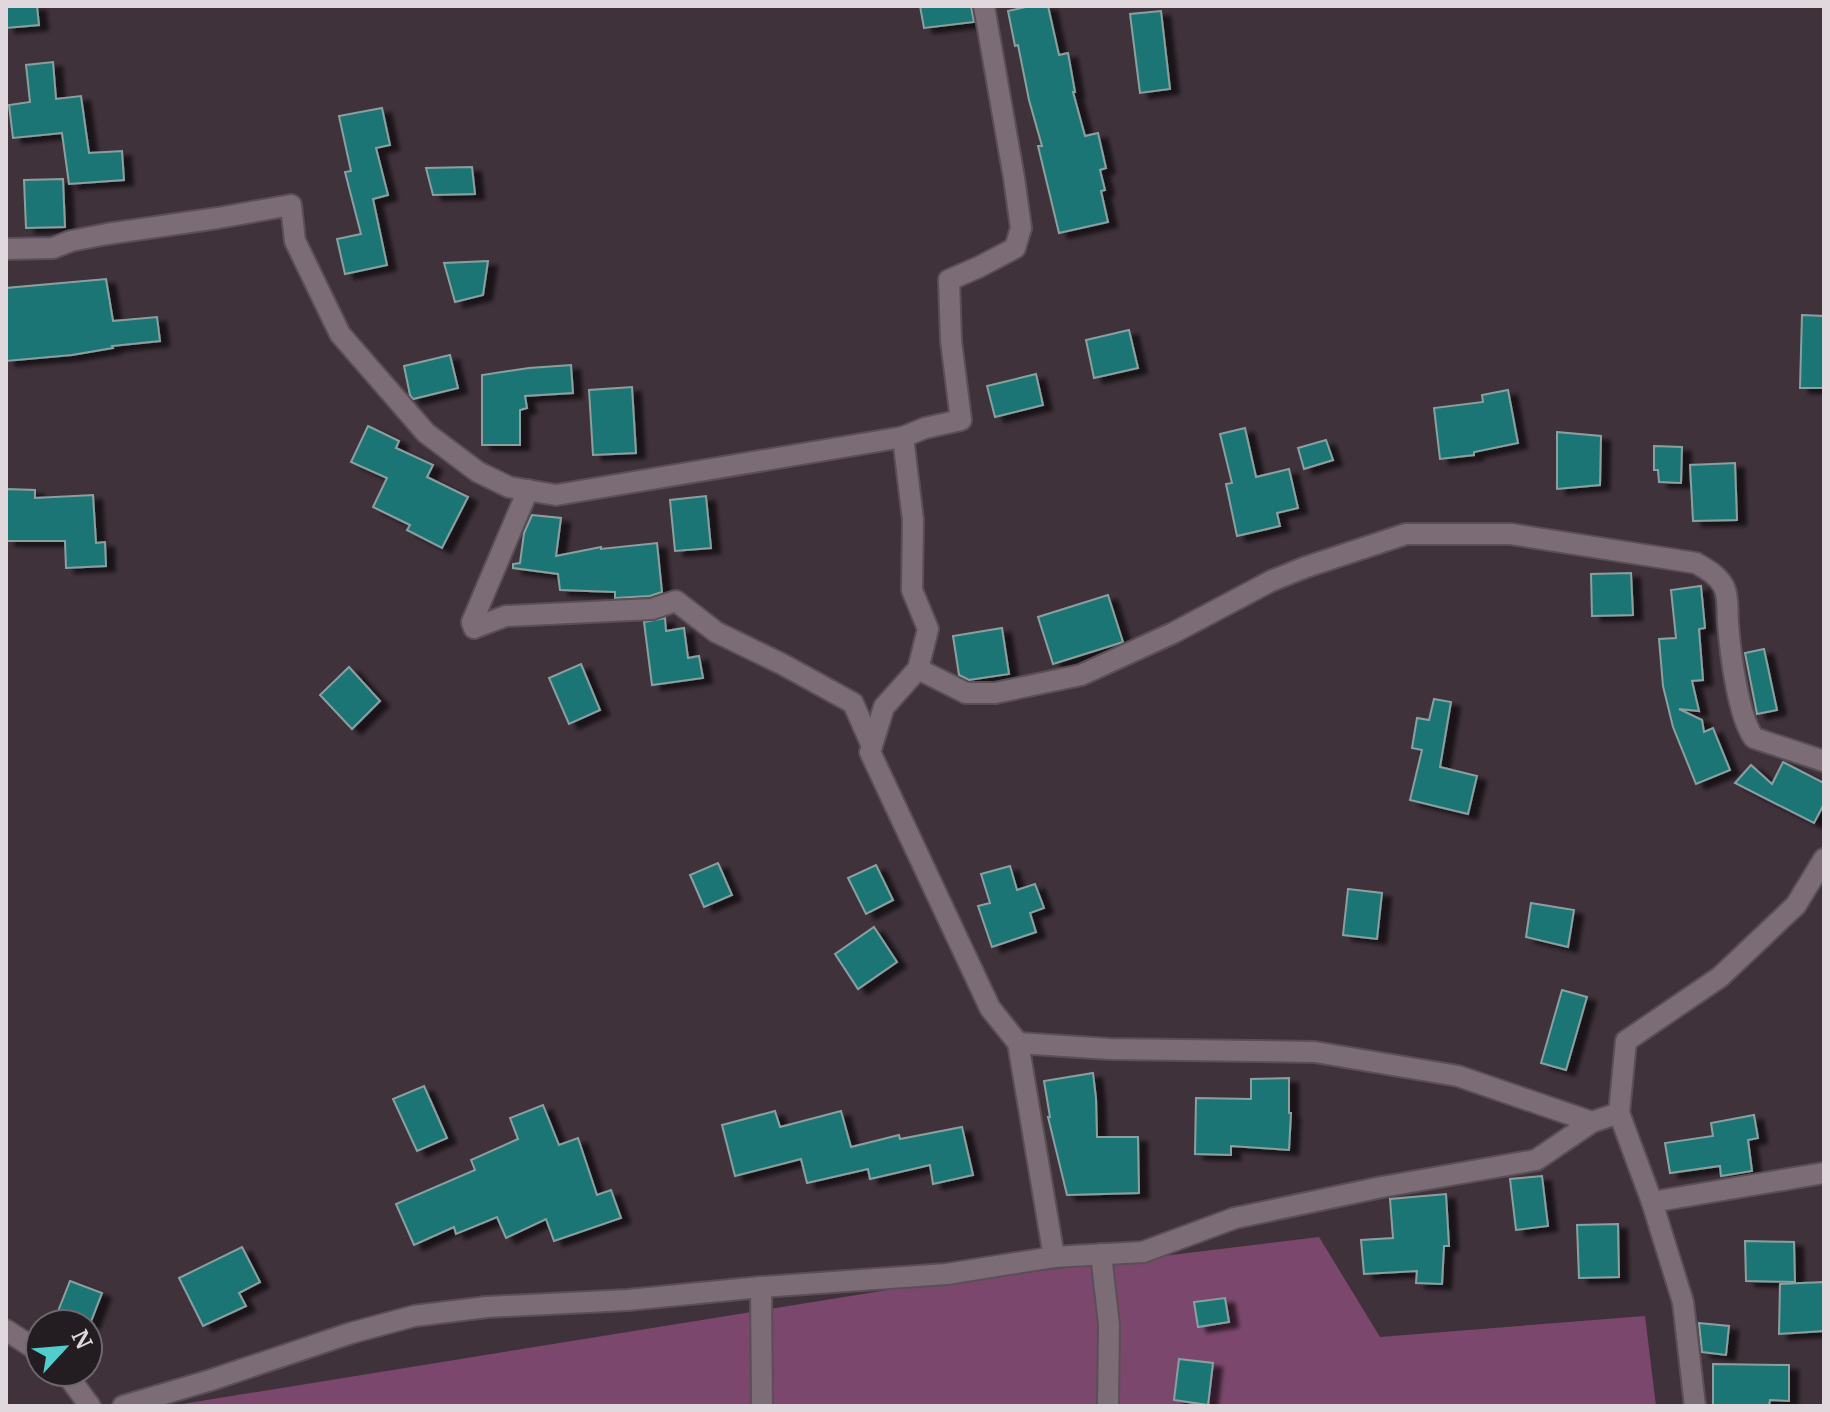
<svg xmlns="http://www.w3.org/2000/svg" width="1830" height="1412" font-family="Merriweather,serif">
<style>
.green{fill:#7c476c}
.building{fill:#1f7475;stroke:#8aa0a0;stroke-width:2;filter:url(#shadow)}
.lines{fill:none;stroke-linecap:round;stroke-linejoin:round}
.minor-casing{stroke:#5a4f56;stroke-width:24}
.minor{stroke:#7b6c75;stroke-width:20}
</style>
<defs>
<filter id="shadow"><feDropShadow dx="9" dy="5" stdDeviation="2" flood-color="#0009"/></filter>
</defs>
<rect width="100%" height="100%" fill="#40323b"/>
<path class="green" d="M 1319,1237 L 1380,1337 L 1645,1316 L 1656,1406 L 170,1406 L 900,1288 Z"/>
<g class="building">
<path d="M 6,6 L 37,6 L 39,25 L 6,28 Z"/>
<path d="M 920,6 L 971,6 L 974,22 L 924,28 Z"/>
<path d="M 1030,6 L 1048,6 L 1059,55 L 1068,53 L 1075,92 L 1073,92 L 1085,136 L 1098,133 L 1106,168 L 1100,170 L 1105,190 L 1101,191 L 1108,222 L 1059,233 L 1038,146 L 1042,146 L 1029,100 L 1018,45 L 1015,46 L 1008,11 Z"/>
<path d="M 1161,11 L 1170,89 L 1140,93 L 1130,14 Z"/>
<path d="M 53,62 L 56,99 L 81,96 L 89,153 L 122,151 L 124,180 L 69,184 L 62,133 L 13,138 L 9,105 L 30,102 L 26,65 Z"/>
<path d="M 382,108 L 390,145 L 376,148 L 388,195 L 373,199 L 387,265 L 345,274 L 337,239 L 361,234 L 345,172 L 351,171 L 339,116 Z"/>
<path d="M 472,167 L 475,194 L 433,195 L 426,168 Z"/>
<path d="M 63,179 L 65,227 L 26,228 L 24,180 Z"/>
<path d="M 488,261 L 483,295 L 455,302 L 444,263 Z"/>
<path d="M 106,279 L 113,321 L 157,317 L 160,341 L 112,346 L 113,348 L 72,355 L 6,361 L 6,288 Z"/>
<path d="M 1802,315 L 1824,316 L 1824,388 L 1800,388 Z"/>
<path d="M 1129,330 L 1138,368 L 1094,378 L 1086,340 Z"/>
<path d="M 450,355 L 458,388 L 413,399 L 410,395 L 404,366 Z"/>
<path d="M 571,365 L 573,393 L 525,396 L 527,408 L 520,410 L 520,445 L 482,445 L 482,375 L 529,368 Z"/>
<path d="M 1036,374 L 1043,405 L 995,417 L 987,386 Z"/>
<path d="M 632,387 L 636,453 L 593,455 L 589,390 Z"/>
<path d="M 1508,390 L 1518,443 L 1474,452 L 1474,455 L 1440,459 L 1434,408 L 1483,402 L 1482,395 Z"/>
<path d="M 368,426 L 399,441 L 396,448 L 433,465 L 427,477 L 468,497 L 442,548 L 407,530 L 410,525 L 373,507 L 387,478 L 351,462 Z"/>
<path d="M 1245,428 L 1256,477 L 1289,469 L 1298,508 L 1277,513 L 1280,526 L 1237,536 L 1226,484 L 1232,483 L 1220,434 Z"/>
<path d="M 1557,432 L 1601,436 L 1600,485 L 1557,489 Z"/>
<path d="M 1326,440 L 1333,460 L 1304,469 L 1298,448 Z"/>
<path d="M 1654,446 L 1682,447 L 1681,483 L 1659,482 L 1658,470 L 1654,470 Z"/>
<path d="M 1735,463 L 1737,520 L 1693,521 L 1690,465 Z"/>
<path d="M 6,489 L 35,490 L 35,498 L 93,495 L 96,543 L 105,542 L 106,566 L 66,568 L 65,541 L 6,541 Z"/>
<path d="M 706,496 L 711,548 L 675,551 L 670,500 Z"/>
<path d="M 532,515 L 561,518 L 556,556 L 601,547 L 601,549 L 657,543 L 662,592 L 650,596 L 615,598 L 615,592 L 560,590 L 558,574 L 513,568 L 513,564 L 520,563 L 524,533 Z"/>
<path d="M 1631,573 L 1633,615 L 1592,616 L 1591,574 Z"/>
<path d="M 1701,586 L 1705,628 L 1699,629 L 1703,680 L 1692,681 L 1699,711 L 1679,709 L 1702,720 L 1704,732 L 1713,728 L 1730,770 L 1696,784 L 1673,727 L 1663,686 L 1659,639 L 1676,638 L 1671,590 Z"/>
<path d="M 1108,595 L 1123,642 L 1053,664 L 1038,617 Z"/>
<path d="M 665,618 L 666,631 L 684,628 L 688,658 L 699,656 L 703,678 L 652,685 L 644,622 Z"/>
<path d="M 1002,628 L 1009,674 L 969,680 L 959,675 L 953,636 Z"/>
<path d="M 1764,649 L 1777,710 L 1757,714 L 1745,653 Z"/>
<path d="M 581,664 L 600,710 L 569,724 L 549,678 Z"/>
<path d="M 349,667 L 380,701 L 352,729 L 320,695 Z"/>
<path d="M 1434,699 L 1451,702 L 1440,767 L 1477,776 L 1468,814 L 1410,800 L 1422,750 L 1412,748 L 1417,718 L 1429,720 Z"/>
<path d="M 1783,762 L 1824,783 L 1824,804 L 1814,823 L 1735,783 L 1751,765 L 1772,784 Z"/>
<path d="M 718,863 L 732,895 L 704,907 L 690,875 Z"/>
<path d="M 876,865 L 893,900 L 866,914 L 848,878 Z"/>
<path d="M 1010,866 L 1017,890 L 1035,884 L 1044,908 L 1030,913 L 1036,932 L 992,947 L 978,906 L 990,903 L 981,874 Z"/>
<path d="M 1348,889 L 1382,893 L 1377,939 L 1343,935 Z"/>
<path d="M 1531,903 L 1574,910 L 1568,947 L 1526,937 Z"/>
<path d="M 874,927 L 897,962 L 858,989 L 835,954 Z"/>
<path d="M 1562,990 L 1587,997 L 1566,1070 L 1541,1063 Z"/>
<path d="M 1093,1073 L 1096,1098 L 1097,1137 L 1138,1137 L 1139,1193 L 1067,1195 L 1048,1117 L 1050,1117 L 1044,1081 Z"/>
<path d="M 1289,1078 L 1289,1113 L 1291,1113 L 1289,1150 L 1231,1146 L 1231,1155 L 1195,1154 L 1196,1098 L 1251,1099 L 1251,1079 Z"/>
<path d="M 424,1086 L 447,1138 L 417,1151 L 393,1099 Z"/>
<path d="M 543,1105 L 559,1145 L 578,1138 L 597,1195 L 611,1190 L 621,1218 L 554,1241 L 546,1219 L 506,1238 L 497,1217 L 456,1234 L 454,1227 L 414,1245 L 396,1204 L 475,1170 L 471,1160 L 518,1139 L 510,1118 Z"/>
<path d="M 775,1111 L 780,1127 L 841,1111 L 851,1147 L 899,1135 L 900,1139 L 962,1127 L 973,1175 L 933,1184 L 930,1165 L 870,1179 L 868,1169 L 807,1183 L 801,1159 L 735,1176 L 722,1125 Z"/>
<path d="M 1754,1115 L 1758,1138 L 1748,1140 L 1752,1171 L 1721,1176 L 1720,1166 L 1670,1173 L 1665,1143 L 1713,1136 L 1711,1123 Z"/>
<path d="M 1542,1176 L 1548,1226 L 1516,1230 L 1510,1179 Z"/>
<path d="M 1446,1194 L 1449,1246 L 1444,1246 L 1442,1284 L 1416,1283 L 1417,1271 L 1364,1274 L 1361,1240 L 1393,1238 L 1390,1199 Z"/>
<path d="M 1618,1224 L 1619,1277 L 1579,1278 L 1577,1225 Z"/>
<path d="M 1745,1241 L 1794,1242 L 1795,1282 L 1746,1281 Z"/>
<path d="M 242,1247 L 260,1282 L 239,1293 L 246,1306 L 203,1326 L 179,1278 Z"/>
<path d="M 70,1281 L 102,1293 L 90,1324 L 53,1324 Z"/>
<path d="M 1824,1282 L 1824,1331 L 1779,1334 L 1780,1284 Z"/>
<path d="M 1225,1298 L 1229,1322 L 1198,1327 L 1194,1302 Z"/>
<path d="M 1699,1323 L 1729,1326 L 1726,1355 L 1702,1352 Z"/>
<path d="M 1179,1359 L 1213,1363 L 1208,1405 L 1174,1400 Z"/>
<path d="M 1713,1364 L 1789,1365 L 1789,1401 L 1770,1400 L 1769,1406 L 1713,1406 Z"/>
</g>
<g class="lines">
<g class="minor-casing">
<g id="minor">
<path d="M 984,6 L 1014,178 L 1021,228 L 1015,248 L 979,267 L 949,280 L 951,341 L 961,420 L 925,428 L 903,437 L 913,520 L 912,590 L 928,629 L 918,669 L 884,707 L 870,752 L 990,1008 L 1018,1043 L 1054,1257"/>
<path d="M 6,249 L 53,248 L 71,241 L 107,234 L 218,218 L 291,205 L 295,241 L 340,334 L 426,433 L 478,472 L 509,487 L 556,495 L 903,437"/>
<path d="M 528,490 L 472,622 L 474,628 L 506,616 L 652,609 L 676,601 L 716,632 L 782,664 L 853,703 L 872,746"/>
<path d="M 918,669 L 966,693 L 995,693 L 1081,675 L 1173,633 L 1271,581 L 1306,567 L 1406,534 L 1511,534 L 1696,563 C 1706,569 1718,575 1724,587 C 1729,598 1727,611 1728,623 C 1730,651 1738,717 1754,738 L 1824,761"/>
<path d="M 1018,1043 L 1110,1049 L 1315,1052 L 1458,1076 L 1592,1122"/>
<path d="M 1652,1202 L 1824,1173"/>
<path d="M 1101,1254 L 1109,1325 L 1108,1406"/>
<path d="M 761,1287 L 762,1406"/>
<path d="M 6,1330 L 40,1352"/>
<path d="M 65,1372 L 90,1406"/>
<path d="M 123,1406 L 211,1380 L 351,1333 L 414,1316 L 487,1307 L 628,1300 L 761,1287 L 947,1274 L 1054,1257 L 1143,1252 L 1235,1218 L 1382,1187 L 1536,1160 L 1592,1122 L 1619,1113"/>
<path d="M 1695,1406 L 1683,1302 L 1652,1202 L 1619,1113 L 1626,1041 L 1720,977 L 1796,905 L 1824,859"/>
</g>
</g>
<use href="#minor" class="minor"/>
</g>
<rect width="1830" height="1412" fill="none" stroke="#e0d8dd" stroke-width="16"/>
<g transform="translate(64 1348) rotate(64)"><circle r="38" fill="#231c20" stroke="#6f676c" stroke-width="2"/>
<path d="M0-6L14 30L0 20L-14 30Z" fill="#52cdce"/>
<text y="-12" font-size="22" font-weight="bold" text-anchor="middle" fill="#e0d8dd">N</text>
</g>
</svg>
